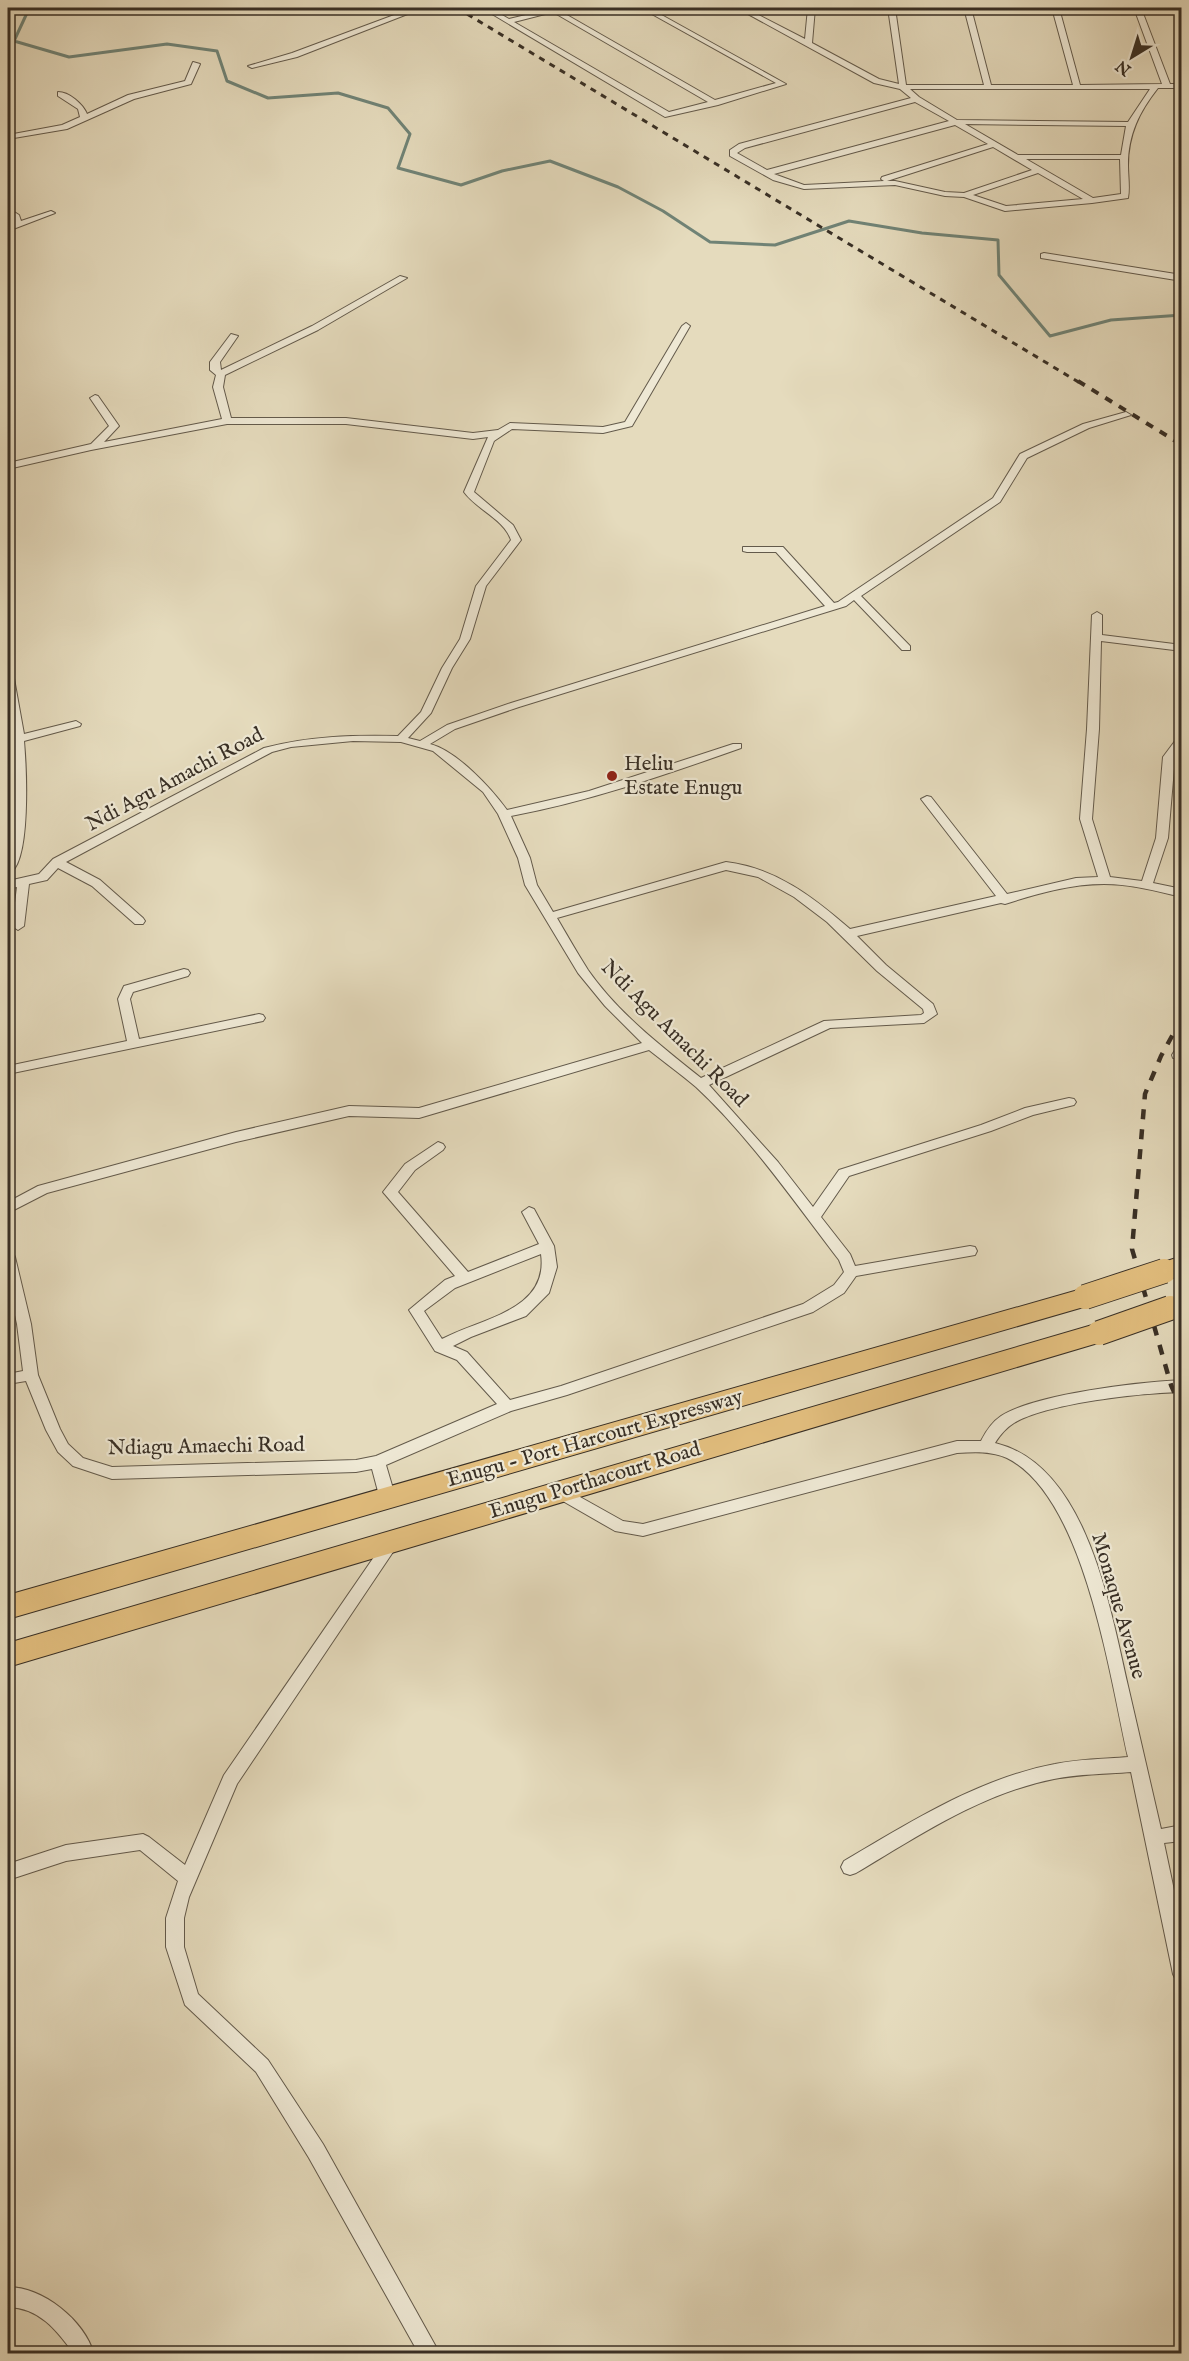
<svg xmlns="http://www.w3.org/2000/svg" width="1189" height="2361" font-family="'IM FELL English',serif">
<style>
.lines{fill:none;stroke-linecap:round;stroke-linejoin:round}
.stream{stroke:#708376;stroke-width:3}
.street-casing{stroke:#635a4b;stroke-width:2}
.highway-casing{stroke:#382f25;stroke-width:2}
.street{fill:#eee8d4;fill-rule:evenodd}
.highway{fill:#e2be7e;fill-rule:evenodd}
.rail-far2{stroke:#382f25;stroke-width:3;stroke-dasharray:6 6;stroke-linecap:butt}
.rail-far1{stroke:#382f25;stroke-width:4;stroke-dasharray:8 8;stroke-linecap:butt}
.rail{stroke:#382f25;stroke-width:4.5;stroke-dasharray:10 10;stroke-linecap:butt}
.highway-bridge-casing{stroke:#382f25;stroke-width:26;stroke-linecap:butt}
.highway-bridge{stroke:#e2be7e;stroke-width:24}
.poi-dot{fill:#8f2418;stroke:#eee8d4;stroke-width:2}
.labels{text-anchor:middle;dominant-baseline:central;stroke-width:4.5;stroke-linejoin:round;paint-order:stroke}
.poi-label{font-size:21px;fill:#382f25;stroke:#eee8d4;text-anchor:start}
.street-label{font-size:21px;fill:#382f25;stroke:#eee8d4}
</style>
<rect width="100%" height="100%" fill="#e5dbbd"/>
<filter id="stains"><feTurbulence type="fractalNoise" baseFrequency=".00333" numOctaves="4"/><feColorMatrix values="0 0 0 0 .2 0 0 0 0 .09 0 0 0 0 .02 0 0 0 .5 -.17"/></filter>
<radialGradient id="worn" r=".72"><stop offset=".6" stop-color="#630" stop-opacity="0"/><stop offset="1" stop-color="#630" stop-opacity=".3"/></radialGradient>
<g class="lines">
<path class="stream" d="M 35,8 L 27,13 L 14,41 L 69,57 L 167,44 L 217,51 L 227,81 L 268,98 L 338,93 L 388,108 L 410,134 L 398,168 L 461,185 L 502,171 L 550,161 L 618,187 L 663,211 L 710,242 L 775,245 L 849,221 L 922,233 L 998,240 L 999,275 L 1050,336 L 1111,320 L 1182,315"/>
<g class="street-casing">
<g id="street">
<path d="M 413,8 L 423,8 L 297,57 L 252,68 L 248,66 L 292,53 Z"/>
<path d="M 482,8 L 490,8 L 509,19 L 555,8 L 565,8 L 560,11 L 715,100 L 776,83 L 641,8 L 649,8 L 786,84 L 718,105 L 665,117 ZM 553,12 L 708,102 L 669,112 L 514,22 Z"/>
<path d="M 737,8 L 745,8 L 805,39 L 808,8 L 815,8 L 812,43 L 879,79 L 899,84 L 888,8 L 895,8 L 906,85 L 984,85 L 964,8 L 971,8 L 991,85 L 1073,85 L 1052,8 L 1059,8 L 1080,85 L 1162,84 L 1134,8 L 1141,8 L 1170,84 L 1182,84 L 1182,88 L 1158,88 C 1139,112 1128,135 1128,165 C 1128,176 1130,188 1128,198 L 1092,203 L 1005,211 L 964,197 L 945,196 L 895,185 L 804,189 L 773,180 L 730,156 L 730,150 L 739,144 L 911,98 L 900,89 L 874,83 ZM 910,89 L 1150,89 L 1128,122 L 957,120 L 919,97 ZM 915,102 L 949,121 L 767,170 L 737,153 L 745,148 ZM 965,124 L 1126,126 L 1121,155 L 1018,155 ZM 955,125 L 988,144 L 882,177 L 881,179 L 884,181 L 804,185 L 774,174 ZM 993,147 L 1032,170 L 964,193 L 945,192 L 895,181 L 887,181 ZM 1026,159 L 1120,159 L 1121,194 L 1093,198 ZM 1038,173 L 1083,199 L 1006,206 L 973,195 Z"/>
<path d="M 193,62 L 200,64 L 191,84 L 134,99 L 67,129 L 8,139 L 8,135 L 62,125 L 80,117 L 78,109 L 58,96 L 58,92 C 69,92 83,104 87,114 L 128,95 L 185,81 Z"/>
<path d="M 8,208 L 19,215 L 21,221 L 51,211 L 55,213 L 8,231 L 8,226 L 13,224 L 12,218 L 8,214 Z"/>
<path d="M 1044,253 L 1182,275 L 1182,281 L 1041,258 L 1041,254 Z"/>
<path d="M 400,276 L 407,278 L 318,330 L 225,375 L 223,387 L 231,418 L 346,418 L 473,433 L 498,430 L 510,423 L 603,427 L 625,422 L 682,326 L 686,323 L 690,326 L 632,426 L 603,433 L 512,429 L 494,441 L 474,492 L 513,525 L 521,540 L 486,586 L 470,639 L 452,668 L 431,713 L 408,738 L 420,741 L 447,725 L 511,703 L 825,606 L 776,552 L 747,552 L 743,551 L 743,547 L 783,547 L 834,603 L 838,602 L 993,498 L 1020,454 L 1083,424 L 1126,412 L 1131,415 L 1089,428 L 1027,458 L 1000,502 L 861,596 L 910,646 L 910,650 L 902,650 L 854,600 L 846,606 L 519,707 L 455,729 L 430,744 C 457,751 491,788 507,810 L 589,791 L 733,744 L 741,744 L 741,748 C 665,775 590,801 511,816 L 530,858 L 537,885 L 553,912 L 726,862 C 776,868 813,897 850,929 L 996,896 L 921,799 L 927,796 L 931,797 L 1007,894 L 1076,878 L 1098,877 L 1080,819 L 1087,729 L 1092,615 L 1097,612 L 1102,615 L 1102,635 L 1182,645 L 1182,651 L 1101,641 L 1099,729 L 1092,819 L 1110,877 L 1142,881 L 1156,838 L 1163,757 L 1178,737 L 1182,736 L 1182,747 L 1175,757 L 1168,838 L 1153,883 L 1182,889 L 1182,897 C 1156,891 1130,884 1104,884 C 1070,884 1036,894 1005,904 L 1001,903 L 857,936 L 886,965 L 933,1004 L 937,1014 L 924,1023 L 830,1028 L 709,1085 L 778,1162 L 813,1207 L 839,1170 L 981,1125 L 1025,1108 L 1069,1098 L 1074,1099 L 1076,1102 L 1074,1105 L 1033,1115 L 991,1131 L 849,1176 L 821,1217 L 850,1254 L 855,1266 L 970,1246 L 975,1247 L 977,1251 L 975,1255 L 856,1276 L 844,1293 L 813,1312 L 567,1395 L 511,1411 L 386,1465 L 396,1499 L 393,1503 L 388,1505 L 383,1503 L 380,1499 L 372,1469 L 356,1472 L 112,1479 L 73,1466 L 58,1452 L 46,1430 L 26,1381 L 8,1384 L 8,1374 L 23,1371 L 17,1324 L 8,1284 L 8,1252 L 13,1253 L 15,1257 L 31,1324 L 38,1375 L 60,1429 L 68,1444 L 83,1458 L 112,1467 L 356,1460 L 376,1456 L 497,1404 L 457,1360 L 435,1351 L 409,1310 L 445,1280 L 455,1276 L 383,1192 L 405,1164 L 438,1142 L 443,1144 L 445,1147 L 443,1150 L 415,1170 L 398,1192 L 468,1272 L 539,1244 L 522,1212 L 529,1207 L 534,1209 L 554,1246 L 557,1267 L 549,1293 L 526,1316 L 471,1337 L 453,1346 L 467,1352 L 510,1400 L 561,1386 L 803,1304 L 834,1285 L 844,1272 L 839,1260 C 795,1203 749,1136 696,1087 C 681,1074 664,1062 649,1050 L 419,1118 L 349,1116 L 236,1142 L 47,1193 L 8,1213 L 8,1202 L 38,1186 L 236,1132 L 349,1106 L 419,1108 L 642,1043 L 605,1006 L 578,973 L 525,885 L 518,858 L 498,814 L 483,792 L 433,751 L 401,742 L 353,741 L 291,747 L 272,752 L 66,862 L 100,880 L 143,918 L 145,921 L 143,924 L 135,924 L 92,886 L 58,868 L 47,880 L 29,884 L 24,926 L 18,930 L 12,926 L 17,887 L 8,889 L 8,881 L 39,874 L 53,859 L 264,748 C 308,736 353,735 398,736 L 421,712 L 442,668 L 460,639 L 476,586 L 511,540 C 504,519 477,510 464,492 L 488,437 L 473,439 L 346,424 L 227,424 L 91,450 L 8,469 L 8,463 L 91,444 L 109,426 L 90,398 L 95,395 L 98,396 L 119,426 L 104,442 L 222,419 L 213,387 L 216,375 L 210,370 L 210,362 L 231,334 L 238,336 L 220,362 L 221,370 L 312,326 ZM 726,870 L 758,877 L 794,897 L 827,922 L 877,971 L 923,1009 L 924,1013 L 921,1015 L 824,1021 L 701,1078 C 661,1046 618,1013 588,970 C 577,953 567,935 557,918 ZM 541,1254 C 549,1311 481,1318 442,1339 L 424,1311 L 455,1288 Z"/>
<path d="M 8,670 L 13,673 L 24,734 L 76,721 L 81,724 L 80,726 L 24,741 C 26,763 32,866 8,874 L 8,857 L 13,830 L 15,785 L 13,735 L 8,694 Z"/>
<path d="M 184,969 L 188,970 L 190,973 L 188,976 L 133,992 L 130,999 L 139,1039 L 259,1014 L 263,1015 L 265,1018 L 263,1021 L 8,1074 L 8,1066 L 127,1041 L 118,999 L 124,986 Z"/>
<path d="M 1182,1046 L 1182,1058 L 1173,1058 L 1172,1055 L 1177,1047 Z"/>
<path d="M 1182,1380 L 1182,1392 C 1141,1393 1048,1403 1014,1423 C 1006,1428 1000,1435 995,1443 C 1087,1465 1110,1608 1128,1686 C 1139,1734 1150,1781 1161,1829 L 1182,1825 L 1182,1841 L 1164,1843 L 1182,1928 L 1182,1982 L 1176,1980 L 1173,1974 L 1131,1772 C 1106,1774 1079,1774 1054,1779 C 982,1793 918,1836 856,1873 L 850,1875 L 844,1873 L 841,1867 L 844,1861 C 909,1823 979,1778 1055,1764 C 1079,1759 1104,1759 1128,1757 C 1110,1678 1085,1497 1007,1458 C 991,1451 974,1452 957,1453 L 643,1536 L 615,1531 L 554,1496 L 551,1492 L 554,1488 L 559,1486 L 564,1488 L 623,1521 L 643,1524 L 957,1441 L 981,1441 C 986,1431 992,1422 1001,1416 C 1035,1394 1140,1382 1182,1380 Z"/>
<path d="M 392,1536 L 397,1538 L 400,1542 L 397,1546 L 237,1784 L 189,1897 L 184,1918 L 184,1947 L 198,1994 L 268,2060 L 323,2144 L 440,2354 L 419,2354 L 309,2158 L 256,2072 L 185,2005 L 166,1947 L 166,1918 L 178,1881 L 140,1850 L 66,1861 L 8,1880 L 8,1864 L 66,1845 L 143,1834 L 149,1837 L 185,1865 L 224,1775 L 387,1538 Z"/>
<path d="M 8,2287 C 43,2287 84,2320 94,2354 L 74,2354 C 56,2329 39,2308 8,2307 Z"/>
</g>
</g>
<g class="highway-casing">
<g id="highway">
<path d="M 1182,1256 L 1182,1275 L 1164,1280 L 1155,1277 L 1152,1271 L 1155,1265 Z"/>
<path d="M 1085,1288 L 1094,1290 L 1098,1297 L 1094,1304 L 8,1619 L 8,1595 Z"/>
<path d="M 1099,1323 L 1108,1326 L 1112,1333 L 1108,1340 L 8,1667 L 8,1643 Z"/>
</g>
</g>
<use href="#street" class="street"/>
<use href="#highway" class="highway"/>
<path class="rail-far2" d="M 457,8 L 1080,383"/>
<path class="rail-far1" d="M 1078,381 L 1182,445"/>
<path class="rail" d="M 1182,1018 L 1161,1056 L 1145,1094 L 1132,1249 L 1171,1385 L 1182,1410"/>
<g class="highway-bridge-casing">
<g id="highway-bridge">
<path d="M 1085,1297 L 1164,1271"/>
<path d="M 1099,1333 L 1170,1308"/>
</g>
</g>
<use href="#highway-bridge" class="highway-bridge"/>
</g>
<circle class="poi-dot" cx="612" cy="776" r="6"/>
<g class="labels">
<g class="poi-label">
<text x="624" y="764">Heliu<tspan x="624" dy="24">Estate Enugu</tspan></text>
</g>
<g class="street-label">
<text transform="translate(175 780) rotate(-28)">Ndi Agu Amachi Road</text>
<text transform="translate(674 1034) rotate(45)">Ndi Agu Amachi Road</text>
<text transform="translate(595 1439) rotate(-16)">Enugu - Port Harcourt Expressway</text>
<text transform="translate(206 1447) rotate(-1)">Ndiagu Amaechi Road</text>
<text transform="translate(595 1481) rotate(-17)">Enugu Porthacourt Road</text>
<text transform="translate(1118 1606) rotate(74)">Monaque Avenue</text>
</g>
</g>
<rect width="1189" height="2361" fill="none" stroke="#e5dbbd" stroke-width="30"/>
<rect x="9" y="9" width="1171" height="2343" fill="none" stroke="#382f25" stroke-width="3"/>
<rect x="15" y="15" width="1159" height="2331" fill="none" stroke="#382f25" stroke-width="1.5"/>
<g transform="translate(1132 57) rotate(218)" stroke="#eee8d4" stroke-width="4.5" paint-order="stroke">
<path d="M0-4.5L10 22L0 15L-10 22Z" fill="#382f25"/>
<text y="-9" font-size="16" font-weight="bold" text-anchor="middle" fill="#382f25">N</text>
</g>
<rect width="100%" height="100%" filter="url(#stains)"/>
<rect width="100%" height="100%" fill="url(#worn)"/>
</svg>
